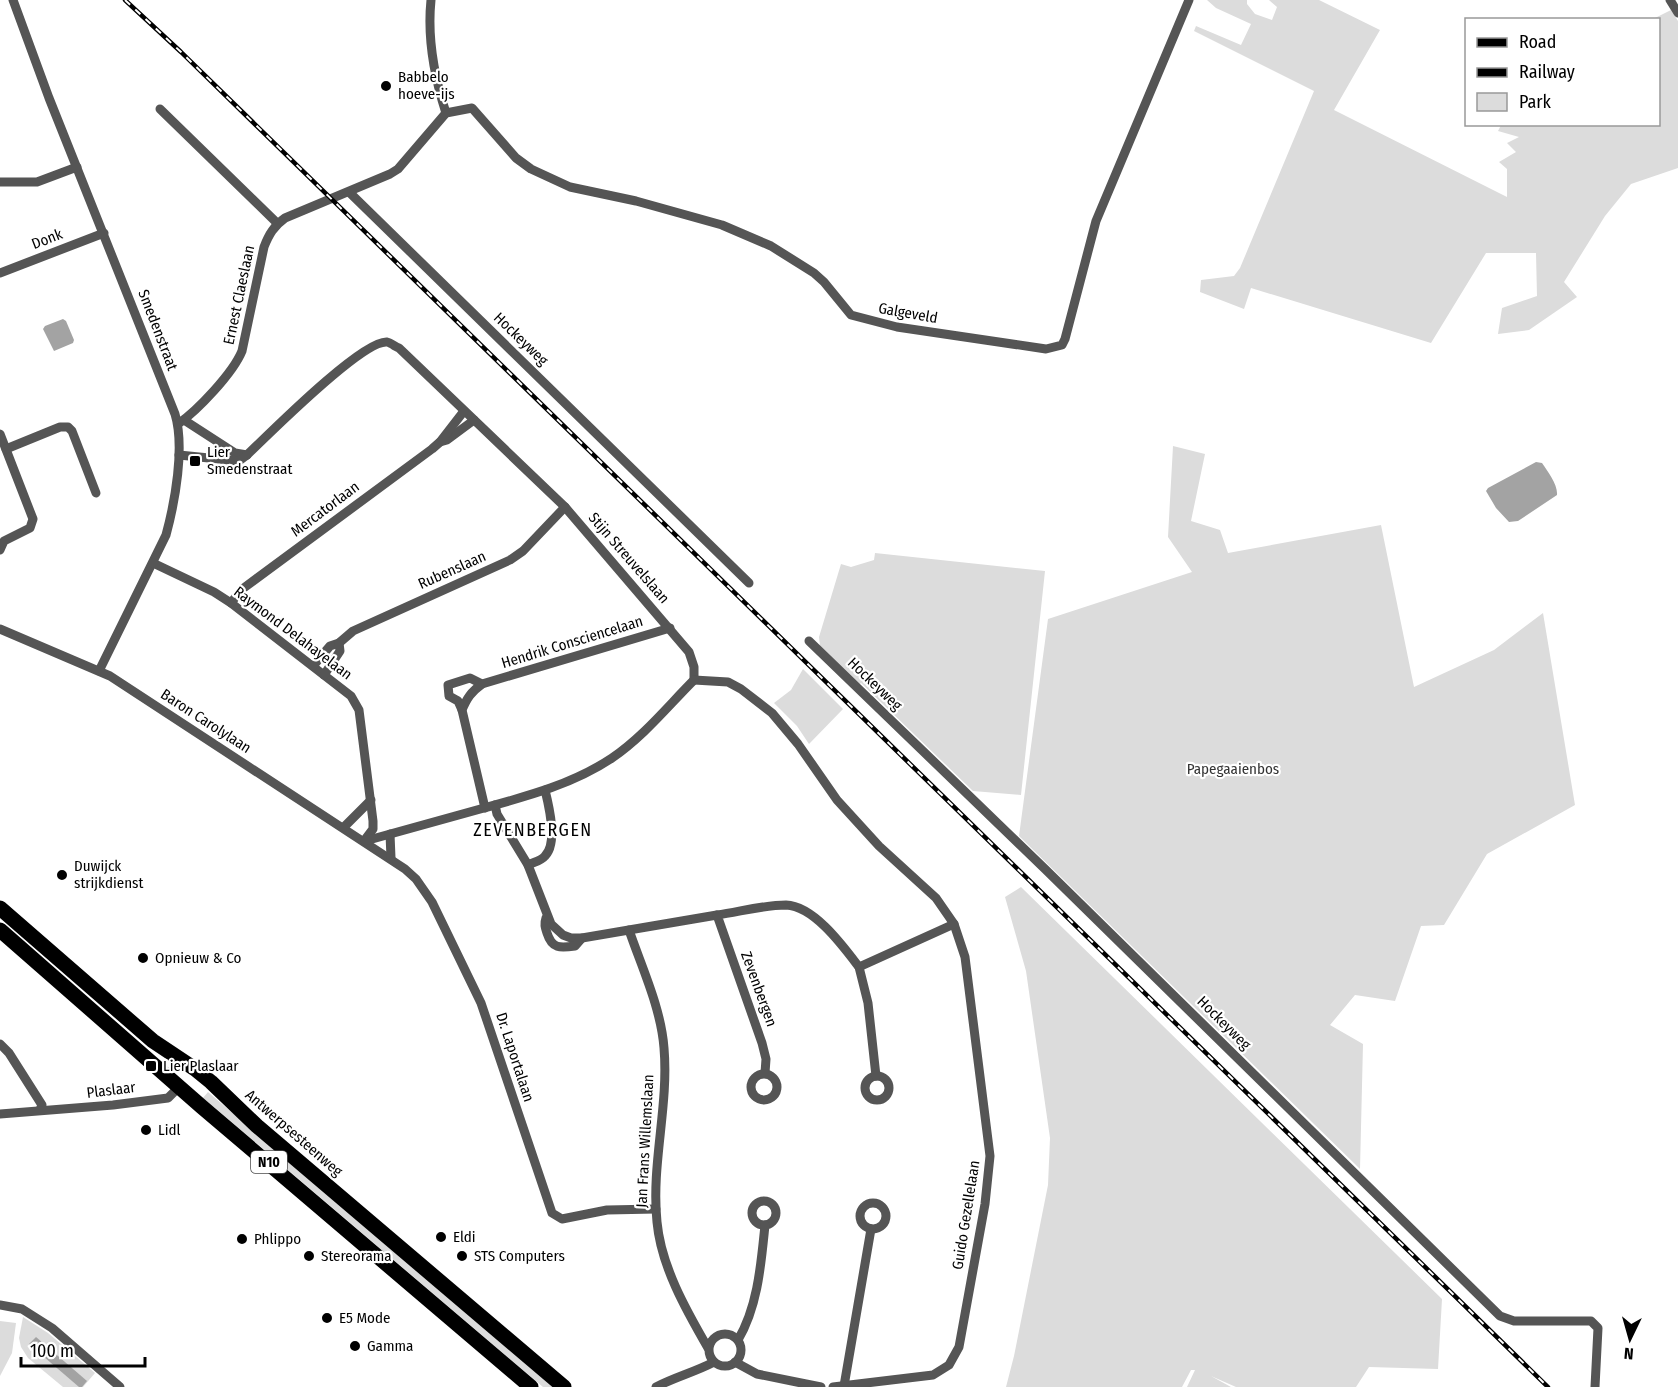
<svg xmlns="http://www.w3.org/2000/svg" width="1678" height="1387" font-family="'Fira Sans Condensed',sans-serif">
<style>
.green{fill:#dcdcdc}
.water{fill:#a3a3a3}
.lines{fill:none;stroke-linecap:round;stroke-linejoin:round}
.minor{stroke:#555;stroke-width:9}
.primary{stroke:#000;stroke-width:15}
.rail-casing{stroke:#000;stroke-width:4.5}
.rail{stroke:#fff;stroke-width:2;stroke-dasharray:7;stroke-linecap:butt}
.poi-dot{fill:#000;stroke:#fff;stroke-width:2}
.labels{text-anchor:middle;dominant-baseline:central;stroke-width:4.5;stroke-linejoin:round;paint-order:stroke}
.shield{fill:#fff;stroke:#4c4c4c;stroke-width:1.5}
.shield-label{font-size:14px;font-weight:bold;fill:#000}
.poi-label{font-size:15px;fill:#000;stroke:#fff;text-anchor:start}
.street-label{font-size:15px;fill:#000;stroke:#fff}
.park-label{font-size:15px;fill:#333;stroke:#fff}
.quarter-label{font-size:18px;letter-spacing:1.5px;fill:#000;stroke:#fff}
</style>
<rect width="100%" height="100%" fill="#fff"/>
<g class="green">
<path d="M 1207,0 L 1247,0 L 1247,4 L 1255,14 L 1272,20 L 1277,7 L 1269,0 L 1319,0 L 1380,30 L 1334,110 L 1507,197 L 1507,169 L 1499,162 L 1516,152 L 1507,143 L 1519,137 L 1498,131 L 1501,125 L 1658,124 L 1658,20 L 1653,19 L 1671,10 L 1678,21 L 1678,168 L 1631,184 L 1605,216 L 1564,282 L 1577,297 L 1529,330 L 1498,334 L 1502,308 L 1537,296 L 1536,253 L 1486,253 L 1431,343 L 1251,288 L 1244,309 L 1200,292 L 1201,280 L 1234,276 L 1240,268 L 1314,91 L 1194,31 L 1196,26 L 1241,45 L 1251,24 L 1216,8 Z"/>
<path d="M 1173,446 L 1205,454 L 1191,521 L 1220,530 L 1228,553 L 1381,525 L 1414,687 L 1494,650 L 1543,613 L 1575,805 L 1487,854 L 1444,925 L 1421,926 L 1395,1001 L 1355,995 L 1330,1025 L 1363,1044 L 1360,1169 L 1019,836 L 1048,619 L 1192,572 L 1168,537 Z"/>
<path d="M 875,553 L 1045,571 L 1021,795 L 973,791 L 861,683 L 859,685 L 820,646 L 819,637 L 841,564 L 851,567 L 874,560 Z"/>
<path d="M 803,669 L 843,709 L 809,744 L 797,726 L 774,703 L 791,690 Z"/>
<path d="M 1021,887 L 1442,1299 L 1438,1369 L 1369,1367 L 1356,1387 L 1236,1387 L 1211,1376 L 1231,1387 L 1187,1387 L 1195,1370 L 1191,1370 L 1182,1387 L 1006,1387 L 1014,1356 L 1048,1185 L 1050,1138 L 1026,971 L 1005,897 Z"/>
<path d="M 208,1092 L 554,1387 L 543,1387 L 214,1107 L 202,1099 Z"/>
<path d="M 23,1317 L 48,1333 L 95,1373 L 83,1387 L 63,1387 L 28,1358 L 21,1347 L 19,1338 Z"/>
<path d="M 0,1321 L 16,1323 L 12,1353 L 0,1376 Z"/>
</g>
<g class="water">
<path d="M 63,319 L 66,321 L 74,340 L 73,343 L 54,351 L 43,329 L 45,326 Z"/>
<path d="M 1536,462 L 1542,463 C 1548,472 1558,485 1557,495 L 1518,521 L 1509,522 L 1496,508 L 1486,491 L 1488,488 Z"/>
<path d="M 36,1337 L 87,1381 L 82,1387 L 79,1387 L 29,1344 Z"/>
</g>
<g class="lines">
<g class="minor">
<path d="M 13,0 L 49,98 L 175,414 C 185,447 175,502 166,535 L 99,671"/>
<path d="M 431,0 C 427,39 434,76 446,113"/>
<path d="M 1670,0 L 1678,13"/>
<path d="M 160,109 L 277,223"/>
<path d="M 0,182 L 37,182 L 77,167"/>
<path d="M 349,192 L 749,583"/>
<path d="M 0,273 L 104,233"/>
<path d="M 184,420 L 235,453 L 247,455"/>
<path d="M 178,424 C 198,410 233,373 242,351 L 264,247 C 269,234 274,226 285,218 L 390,174 L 398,169 L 446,113 L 472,108 L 516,158 L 531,169 L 570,187 L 636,201 L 722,225 L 771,246 L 814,273 L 824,282 L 851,315 L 897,327 L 1046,349 L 1062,345 L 1065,339 L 1096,221 L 1189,0"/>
<path d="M 0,434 L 33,519 L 30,528 L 4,541 L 0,550"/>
<path d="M 440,442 L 447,440 L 474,420"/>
<path d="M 6,449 L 60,427 L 68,427 L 72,431 L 96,493"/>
<path d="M 179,455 L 239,461 L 247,455 C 268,435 362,340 387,342 C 391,343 396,347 399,348 L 565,507 L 689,652 L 694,667 L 694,680"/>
<path d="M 153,563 L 214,592 L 231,603 L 351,696 L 359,710 L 373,821 L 373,829 L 364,841"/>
<path d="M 231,603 L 241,590 L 432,449 L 440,442 L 464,411"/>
<path d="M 0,629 L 110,676 L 405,869 L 416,879 L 432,902 L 481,1003 L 552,1213 L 562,1219 L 607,1210 L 656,1209"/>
<path d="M 809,641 L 1045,869 L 1500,1316 L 1514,1321 L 1591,1321 L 1598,1328 L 1595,1387"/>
<path d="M 313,666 L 330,646 L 339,643 L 353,631 L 510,560 L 523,551 L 565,507"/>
<path d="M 324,675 L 340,651 L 339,643"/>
<path d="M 694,680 L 728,682 L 741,689 L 772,713 L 798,744 L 837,800 L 879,846 L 936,898 L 954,924 L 965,957 L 990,1156 L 985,1204 L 959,1347 L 949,1365 L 933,1375 L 833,1387"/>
<path d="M 462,710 L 458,701 L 449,696 L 448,685 L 470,678 L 482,684"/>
<path d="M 495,805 L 497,814 L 528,865 L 551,924 L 563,935 L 571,938 L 582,938 L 717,915"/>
<path d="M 485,808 L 462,710 C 467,698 471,692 482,684 L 670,628"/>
<path d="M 344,827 L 371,800"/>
<path d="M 390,834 L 391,858"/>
<path d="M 365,841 C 405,830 445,819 484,808 C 528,796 573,784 612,758 C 644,736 667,707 694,680"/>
<path d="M 528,865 C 534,862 541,861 545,856 C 558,843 549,806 545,790"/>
<path d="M 546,918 C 544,924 545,927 547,933 C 552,949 560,948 575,946 L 582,938"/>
<path d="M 629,930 C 642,968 661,1008 664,1048 C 669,1106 651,1164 657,1222 C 661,1266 686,1310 708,1348"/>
<path d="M 0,1044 L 9,1053 L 42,1105 L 40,1110"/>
<path d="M 765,1073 L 766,1059 L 762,1043 L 717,915 C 739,912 763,905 786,905 C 814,906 843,946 859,967"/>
<circle cx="764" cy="1087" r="13"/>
<circle cx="877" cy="1088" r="12"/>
<path d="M 876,1076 L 868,1003 L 859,967 L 954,924"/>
<path d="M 0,1114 L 113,1105 L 168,1098 L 180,1086"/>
<circle cx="764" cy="1213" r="12"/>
<circle cx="873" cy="1216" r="13"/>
<path d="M 0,1305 L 22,1309 L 52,1328 L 120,1387"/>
<circle cx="725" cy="1350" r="16"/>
<path d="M 738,1340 C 758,1306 761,1264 765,1225"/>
<path d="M 735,1362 L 757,1374 L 821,1387"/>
<path d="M 844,1386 L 871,1229"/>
<path d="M 656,1387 C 675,1377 695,1372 714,1362"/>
</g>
<g class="primary">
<path d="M 0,908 L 153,1041 L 195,1069 L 211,1082 L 257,1126 L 564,1387"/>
<path d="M 0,930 L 202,1107 L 531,1387"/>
</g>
<g class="rail-casing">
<path id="rail" d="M 125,0 L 181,52 L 1548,1387"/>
</g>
<use href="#rail" class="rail"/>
</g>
<g class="poi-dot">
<circle cx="386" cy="86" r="6"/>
<rect x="189" y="455" width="12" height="12" rx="3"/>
<circle cx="62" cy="875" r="6"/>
<circle cx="143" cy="958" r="6"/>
<rect x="145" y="1060" width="12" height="12" rx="3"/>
<circle cx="146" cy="1130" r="6"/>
<circle cx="441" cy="1237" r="6"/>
<circle cx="242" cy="1239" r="6"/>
<circle cx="309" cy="1256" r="6"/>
<circle cx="462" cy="1256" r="6"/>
<circle cx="327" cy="1318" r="6"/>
<circle cx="355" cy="1346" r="6"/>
</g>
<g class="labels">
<rect class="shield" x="251" y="1151" width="36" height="22" rx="4.5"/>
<g class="shield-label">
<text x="269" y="1162">N10</text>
</g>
<g class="poi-label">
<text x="398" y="77">Babbelo<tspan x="398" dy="17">hoeve-ijs</tspan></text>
<text x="207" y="452">Lier<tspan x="207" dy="17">Smedenstraat</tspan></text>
<text x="74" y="866">Duwijck<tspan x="74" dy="17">strijkdienst</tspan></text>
<text x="155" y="958">Opnieuw &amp; Co</text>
<text x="163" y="1066">Lier Plaslaar</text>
<text x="158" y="1130">Lidl</text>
<text x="453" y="1237">Eldi</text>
<text x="254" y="1239">Phlippo</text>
<text x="321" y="1256">Stereorama</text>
<text x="474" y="1256">STS Computers</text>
<text x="339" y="1318">E5 Mode</text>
<text x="367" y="1346">Gamma</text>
</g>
<g class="street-label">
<text transform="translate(47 239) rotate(-21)">Donk</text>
<text transform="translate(239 295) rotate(-78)">Ernest Claeslaan</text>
<text transform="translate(908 313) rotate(10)">Galgeveld</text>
<text transform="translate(158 330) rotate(69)">Smedenstraat</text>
<text transform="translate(521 339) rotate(44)">Hockeyweg</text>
<text transform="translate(325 509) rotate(-37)">Mercatorlaan</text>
<text transform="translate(629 558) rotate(49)">Stijn Streuvelslaan</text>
<text transform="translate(452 570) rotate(-24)">Rubenslaan</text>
<text transform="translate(293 633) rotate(37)">Raymond Delahayelaan</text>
<text transform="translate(572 642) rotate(-17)">Hendrik Consciencelaan</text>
<text transform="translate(875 684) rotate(44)">Hockeyweg</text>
<text transform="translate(206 721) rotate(33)">Baron Carolylaan</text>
<text transform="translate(759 989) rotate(70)">Zevenbergen</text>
<text transform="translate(1224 1023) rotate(45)">Hockeyweg</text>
<text transform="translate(515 1057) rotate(72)">Dr. Laportalaan</text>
<text transform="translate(111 1090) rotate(-7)">Plaslaar</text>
<text transform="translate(294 1133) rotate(41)">Antwerpsesteenweg</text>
<text transform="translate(645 1141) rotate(-87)">Jan Frans Willemslaan</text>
<text transform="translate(966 1215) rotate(-81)">Guido Gezellelaan</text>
</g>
<g class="park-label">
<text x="1233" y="769">Papegaaienbos</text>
</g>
<g class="quarter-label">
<text x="533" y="830">ZEVENBERGEN</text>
</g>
</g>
<rect x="1465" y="18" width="195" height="108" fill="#ffffff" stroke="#999999" stroke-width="1.5"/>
<rect x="1477" y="38" width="30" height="9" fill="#000000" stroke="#999999" stroke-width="1.5"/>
<text x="1519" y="48" font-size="18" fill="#000000">Road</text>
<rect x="1477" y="68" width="30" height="9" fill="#000000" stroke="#999999" stroke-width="1.5"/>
<text x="1519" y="78" font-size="18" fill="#000000">Railway</text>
<rect x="1477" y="93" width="30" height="18" fill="#dcdcdc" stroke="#999999" stroke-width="1.5"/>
<text x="1519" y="108" font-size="18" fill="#000000">Park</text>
<g transform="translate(1630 1339) rotate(185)" stroke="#ffffff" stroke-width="4.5" paint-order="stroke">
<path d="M0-4.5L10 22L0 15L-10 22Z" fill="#000000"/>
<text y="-9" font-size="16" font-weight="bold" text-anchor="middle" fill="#000000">N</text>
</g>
<path d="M21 1357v9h124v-9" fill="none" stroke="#000000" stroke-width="3"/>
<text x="30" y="1357" font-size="18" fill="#000000" stroke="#ffffff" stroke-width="4.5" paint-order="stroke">100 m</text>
</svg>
